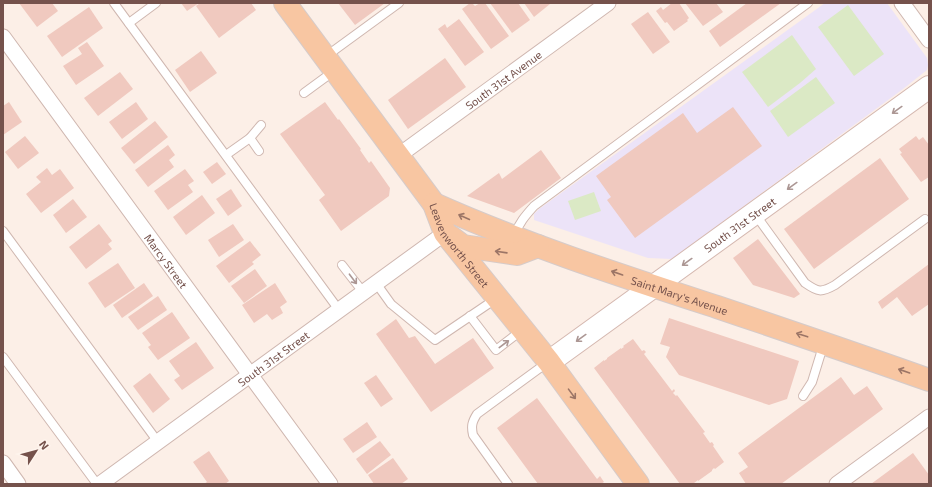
<svg xmlns="http://www.w3.org/2000/svg" width="932" height="487" font-family="'Exo 2',sans-serif">
<style>
.education{fill:#ece3f8}
.green{fill:#dbe9c5}
.building{fill:#f0c9bf}
.lines{fill:none;stroke-linecap:round;stroke-linejoin:round}
.lane-casing{stroke:#cfb7b0;stroke-width:10}
.street-casing{stroke:#cfb7b0;stroke-width:17}
.secondary-casing{stroke:#d5b8b0;stroke-width:24}
.primary-casing{stroke:#d6cbc9;stroke-width:24}
.lane{stroke:#fff;stroke-width:8}
.street{stroke:#fff;stroke-width:15}
.secondary{stroke:#fff;stroke-width:22}
.primary{stroke:#f8c6a2;stroke-width:22}
.oneway{stroke:#ac9794}
.oneway2{stroke:#9c7566}
.labels{text-anchor:middle;dominant-baseline:central;stroke-width:4;stroke-linejoin:round;paint-order:stroke}
.street-label{font-size:11px;fill:#75524c;stroke:#fef4ed}
</style>
<rect width="100%" height="100%" fill="#fcefe7"/>
<path class="education" d="M 825,3 L 887,3 L 927,58 L 928,65 L 927,70 L 903,89 L 672,259 L 648,258 L 534,220 L 534,214 L 539,209 Z"/>
<g class="green">
<path d="M 848,5 L 884,54 L 854,76 L 818,27 Z"/>
<path d="M 792,35 L 816,69 L 800,83 L 768,107 L 742,72 Z"/>
<path d="M 816,77 L 835,103 L 788,137 L 770,111 Z"/>
<path d="M 594,192 L 601,211 L 575,220 L 568,201 Z"/>
</g>
<g class="building">
<path d="M 19,3 L 52,3 L 58,11 L 37,27 Z"/>
<path d="M 181,3 L 199,3 L 187,11 Z"/>
<path d="M 200,3 L 251,3 L 256,10 L 219,38 L 196,6 Z"/>
<path d="M 338,3 L 385,3 L 355,25 Z"/>
<path d="M 470,3 L 472,3 L 475,6 L 480,3 L 485,3 L 509,36 L 491,49 L 462,9 Z"/>
<path d="M 490,3 L 518,3 L 530,20 L 512,33 Z"/>
<path d="M 524,3 L 550,3 L 550,4 L 534,17 Z"/>
<path d="M 672,3 L 679,3 L 689,18 L 687,20 L 688,21 L 674,31 L 667,22 L 665,23 L 656,11 L 661,7 L 663,10 Z"/>
<path d="M 685,3 L 716,3 L 723,12 L 703,26 Z"/>
<path d="M 747,3 L 781,3 L 720,47 L 709,31 Z"/>
<path d="M 89,7 L 103,28 L 62,57 L 47,36 Z"/>
<path d="M 648,12 L 670,42 L 653,54 L 631,24 Z"/>
<path d="M 459,19 L 484,52 L 465,66 L 438,29 L 445,24 L 447,28 Z"/>
<path d="M 87,42 L 104,66 L 76,85 L 63,66 L 82,54 L 78,48 Z"/>
<path d="M 201,51 L 217,73 L 190,92 L 175,70 Z"/>
<path d="M 445,58 L 466,87 L 408,129 L 388,100 Z"/>
<path d="M 120,72 L 133,89 L 98,116 L 84,98 Z"/>
<path d="M 9,102 L 22,122 L 3,135 L 3,106 Z"/>
<path d="M 136,102 L 148,119 L 122,139 L 109,122 Z"/>
<path d="M 325,102 L 338,120 L 339,119 L 361,149 L 360,150 L 369,163 L 371,161 L 390,188 L 389,196 L 341,231 L 319,200 L 325,195 L 280,134 Z"/>
<path d="M 733,107 L 762,146 L 635,238 L 607,200 L 611,197 L 596,176 L 683,113 L 697,133 Z"/>
<path d="M 155,121 L 168,137 L 134,164 L 121,148 Z"/>
<path d="M 25,136 L 39,153 L 18,169 L 5,152 Z"/>
<path d="M 916,136 L 919,140 L 923,137 L 929,145 L 929,177 L 921,182 L 900,154 L 902,153 L 899,149 Z"/>
<path d="M 168,145 L 175,155 L 169,160 L 174,167 L 148,187 L 135,170 Z"/>
<path d="M 541,150 L 561,178 L 514,213 L 467,196 L 499,173 L 502,179 Z"/>
<path d="M 880,158 L 909,199 L 814,269 L 784,229 Z"/>
<path d="M 217,162 L 226,174 L 212,184 L 203,172 Z"/>
<path d="M 47,168 L 52,175 L 60,169 L 74,188 L 41,213 L 26,194 L 41,182 L 36,177 Z"/>
<path d="M 185,169 L 194,181 L 188,185 L 193,192 L 168,210 L 154,191 Z"/>
<path d="M 231,189 L 242,206 L 228,216 L 216,199 Z"/>
<path d="M 202,195 L 215,213 L 186,235 L 173,217 Z"/>
<path d="M 73,199 L 87,217 L 66,233 L 53,215 Z"/>
<path d="M 99,224 L 112,241 L 108,244 L 112,249 L 86,269 L 69,247 Z"/>
<path d="M 233,224 L 244,240 L 219,257 L 208,240 Z"/>
<path d="M 758,239 L 800,294 L 794,298 L 753,285 L 733,258 Z"/>
<path d="M 250,241 L 261,255 L 252,262 L 254,264 L 229,283 L 216,266 Z"/>
<path d="M 118,263 L 135,288 L 105,308 L 88,283 Z"/>
<path d="M 929,264 L 929,304 L 912,316 L 897,297 L 882,309 L 878,302 Z"/>
<path d="M 255,269 L 267,286 L 244,303 L 231,286 Z"/>
<path d="M 144,283 L 153,296 L 122,318 L 113,305 Z"/>
<path d="M 275,283 L 287,302 L 280,307 L 283,313 L 272,320 L 267,314 L 254,323 L 242,305 Z"/>
<path d="M 158,296 L 167,310 L 138,330 L 128,317 Z"/>
<path d="M 172,312 L 190,338 L 158,360 L 148,347 L 151,345 L 142,333 Z"/>
<path d="M 669,318 L 799,361 L 787,399 L 769,405 L 679,375 L 666,357 L 670,347 L 660,344 Z"/>
<path d="M 396,319 L 409,338 L 415,336 L 435,364 L 473,338 L 494,368 L 431,412 L 376,334 Z"/>
<path d="M 633,339 L 642,351 L 644,350 L 646,352 L 644,354 L 672,391 L 674,389 L 675,391 L 673,393 L 676,396 L 677,395 L 705,432 L 703,433 L 710,443 L 712,442 L 714,445 L 713,446 L 724,462 L 715,469 L 714,468 L 712,470 L 712,471 L 698,481 L 698,480 L 694,483 L 695,484 L 680,484 L 594,368 L 604,360 L 604,361 L 607,359 L 607,358 L 621,348 L 621,349 L 624,347 L 623,346 Z"/>
<path d="M 196,342 L 214,368 L 182,390 L 174,380 L 180,376 L 169,361 Z"/>
<path d="M 150,373 L 170,399 L 153,413 L 133,386 Z"/>
<path d="M 376,375 L 393,399 L 381,407 L 364,383 Z"/>
<path d="M 841,377 L 854,395 L 867,386 L 883,409 L 781,484 L 746,484 L 739,473 L 748,467 L 738,453 Z"/>
<path d="M 537,398 L 597,479 L 600,476 L 604,482 L 601,484 L 538,484 L 497,428 Z"/>
<path d="M 367,422 L 377,437 L 353,453 L 343,439 Z"/>
<path d="M 380,441 L 391,455 L 367,474 L 356,459 Z"/>
<path d="M 209,451 L 229,481 L 225,484 L 204,484 L 207,482 L 193,462 Z"/>
<path d="M 913,453 L 929,475 L 929,484 L 871,484 Z"/>
<path d="M 393,458 L 408,479 L 401,484 L 374,484 L 368,475 Z"/>
</g>
<g class="lines">
<g class="lane-casing">
<g id="lane">
<path d="M 114,3 L 339,310"/>
<path d="M 129,23 L 156,3"/>
<path d="M 325,57 L 399,3"/>
<path d="M 304,93 L 334,71"/>
<path d="M 259,151 L 250,138 L 261,125"/>
<path d="M 226,155 L 250,138"/>
<path d="M 755,214 L 805,283 C 818,292 821,293 835,285 L 925,219"/>
<path d="M 3,231 L 158,442"/>
<path d="M 514,236 C 519,223 525,216 534,206 L 808,3"/>
<path d="M 342,265 L 363,292"/>
<path d="M 376,283 L 391,304 L 435,340 L 497,298"/>
<path d="M 470,316 L 496,350 L 522,330"/>
<path d="M 3,357 L 97,484"/>
<path d="M 803,396 L 812,382 L 824,343"/>
<path d="M 508,484 L 473,435 C 471,426 472,422 477,414 L 548,362"/>
</g>
</g>
<g class="street-casing">
<g id="street">
<path d="M 902,3 L 929,40"/>
<path id="s1" d="M 3,37 L 330,484"/>
<path id="s2" d="M 398,156 L 608,3"/>
<path d="M 3,463 L 18,484"/>
<path id="s3" d="M 100,484 L 445,233"/>
<path d="M 837,484 L 929,417"/>
</g>
</g>
<g class="secondary-casing">
<g id="secondary">
<path id="s4" d="M 549,362 L 929,87"/>
</g>
</g>
<g class="primary-casing">
<g id="primary">
<path id="s5" d="M 285,3 L 434,204 L 445,233 L 549,362 L 638,484"/>
<path id="s6" d="M 434,204 C 526,245 622,276 717,307 C 788,331 859,355 929,380"/>
<path d="M 451,237 L 463,246 L 517,254 L 538,246"/>
</g>
</g>
<use href="#lane" class="lane"/>
<use href="#street" class="street"/>
<use href="#secondary" class="secondary"/>
<use href="#primary" class="primary"/>
</g>
<defs><path id="oneway-shaft" d="M-6 0H5M1.5-3L5.5 0L1.5 3" fill="none" stroke-width="1.6" stroke-linecap="round" stroke-linejoin="round"/></defs>
<g class="oneway">
<use href="#oneway-shaft" transform="translate(897 110) rotate(144)"/>
<use href="#oneway-shaft" transform="translate(792 186) rotate(144)"/>
<use href="#oneway-shaft" transform="translate(687 262) rotate(144)"/>
<use href="#oneway-shaft" transform="translate(353 279) rotate(53)"/>
<use href="#oneway-shaft" transform="translate(581 338) rotate(144)"/>
<use href="#oneway-shaft" transform="translate(504 344) rotate(-37)"/>
</g>
<g class="oneway2">
<use href="#oneway-shaft" transform="translate(464 217) rotate(-156)"/>
<use href="#oneway-shaft" transform="translate(501 252) rotate(-172)"/>
<use href="#oneway-shaft" transform="translate(617 273) rotate(-161)"/>
<use href="#oneway-shaft" transform="translate(802 335) rotate(-162)"/>
<use href="#oneway-shaft" transform="translate(904 371) rotate(-161)"/>
<use href="#oneway-shaft" transform="translate(572 394) rotate(54)"/>
</g>
<g class="labels">
<g class="street-label">
<text stroke="none"><textPath href="#s2" startOffset="130">South 31st Avenue</textPath></text>
<text stroke="none"><textPath href="#s4" startOffset="235">South 31st Street</textPath></text>
<text stroke="none"><textPath href="#s5" startOffset="299">Leavenworth Street</textPath></text>
<text stroke="none"><textPath href="#s1" startOffset="277">Marcy Street</textPath></text>
<text stroke="none"><textPath href="#s6" startOffset="262">Saint Mary's Avenue</textPath></text>
<text stroke="none"><textPath href="#s3" startOffset="214">South 31st Street</textPath></text>
</g>
</g>
<rect width="932" height="487" fill="none" stroke="#75524c" stroke-width="8"/>
<g transform="translate(36 451) rotate(54)" stroke="#fef4ed" stroke-width="3" paint-order="stroke">
<path d="M0-3L7 15L0 10L-7 15Z" fill="#75524c"/>
<text y="-6" font-size="11" font-weight="bold" text-anchor="middle" fill="#75524c">N</text>
</g>
</svg>
